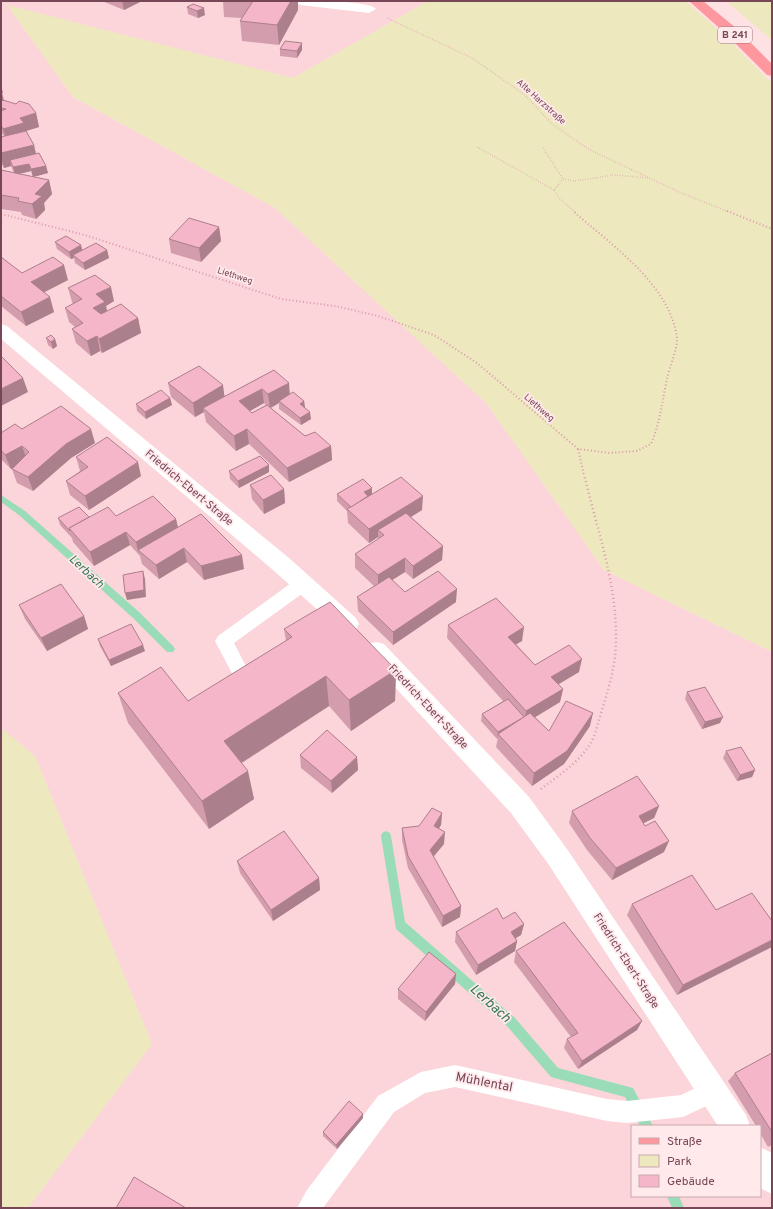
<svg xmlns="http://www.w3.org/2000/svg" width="773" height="1209" font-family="Overpass,sans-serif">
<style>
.residential{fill:#fbd5da;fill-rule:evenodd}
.green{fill:#ede8be}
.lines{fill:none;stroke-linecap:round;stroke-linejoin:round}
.stream{fill:#99dcb7;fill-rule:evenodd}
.path-far2{stroke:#da99ae;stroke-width:1.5;stroke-dasharray:0.5 2;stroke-linecap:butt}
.path-far1{stroke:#da99ae;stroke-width:2;stroke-dasharray:1 2.5;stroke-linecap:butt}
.path{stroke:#da99ae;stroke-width:2.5;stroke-dasharray:1 3;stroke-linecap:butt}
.service{fill:#fff;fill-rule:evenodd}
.minor{fill:#fff;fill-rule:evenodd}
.tertiary{fill:#fff;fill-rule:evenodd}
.primary{fill:#ff979e;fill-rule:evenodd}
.wall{fill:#d49dad;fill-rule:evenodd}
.shaded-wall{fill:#ac7f8d}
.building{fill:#f6b6c9;stroke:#ac7f8d}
.labels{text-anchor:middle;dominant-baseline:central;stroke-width:3.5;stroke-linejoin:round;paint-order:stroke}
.far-street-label{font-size:9px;fill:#774657;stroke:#ffe9eb}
.shield{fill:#ffe9eb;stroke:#a07783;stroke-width:1}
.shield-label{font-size:10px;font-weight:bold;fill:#774657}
.street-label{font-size:11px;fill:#774657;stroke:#ffe9eb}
.water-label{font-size:12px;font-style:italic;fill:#357754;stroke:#ffe9eb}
.near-street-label{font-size:13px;fill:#774657;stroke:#ffe9eb}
.near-water-label{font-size:14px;font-style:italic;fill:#357754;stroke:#ffe9eb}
</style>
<rect width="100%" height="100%" fill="#fee1e3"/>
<path class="residential" d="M 1,1 L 428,1 L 293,78 L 8,6 L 73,97 L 275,208 L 487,404 L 604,570 L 772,652 L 772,1208 L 28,1208 L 152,1044 L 35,756 L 1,728 ZM 632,1126 L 760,1126 L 760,1196 L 632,1196 Z"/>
<g class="green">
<path d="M 428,1 L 685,1 L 721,32 L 772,83 L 772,652 L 604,570 L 487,404 L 275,208 L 73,97 L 7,5 L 293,78 Z"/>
<path d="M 726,1 L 772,1 L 772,40 Z"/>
<path d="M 1,728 L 35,756 L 152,1044 L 28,1208 L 1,1208 Z"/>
</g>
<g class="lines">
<g class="stream">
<path d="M 1,495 L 25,511 L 139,612 L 173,646 L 175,649 L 173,652 L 167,652 L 133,618 L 19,515 L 1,502 Z"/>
<path d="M 386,831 L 390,833 L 391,836 L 405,922 L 515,1018 L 558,1068 L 633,1088 L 653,1126 L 640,1126 L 625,1097 L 551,1077 L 507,1026 L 396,929 L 381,836 L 382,833 Z"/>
<path d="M 667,1196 L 679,1196 L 684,1208 L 672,1208 Z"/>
</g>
<g class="path-far2">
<path d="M 387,18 L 472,58 L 525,95 L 552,124 L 588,149 L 679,192 L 729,212"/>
<path d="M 477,147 L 554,190"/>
<path d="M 543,148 L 563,179"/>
<path d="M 575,212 L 559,198 L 554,190 L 563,179 L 575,181 L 614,175 L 650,178"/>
</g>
<g class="path-far1">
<path d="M 727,211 L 772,229"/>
<path d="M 1,214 L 85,235 L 281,299 L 335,306 L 378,316 L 434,335 L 477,363 L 578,449 L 610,453 L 637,451 L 651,444 C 660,423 662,402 667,379 C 669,368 678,348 677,338 C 670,284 611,245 573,211"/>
<path d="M 578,449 L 584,475"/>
</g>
<path class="path" d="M 541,789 C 559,775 580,762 592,741 C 597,731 599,718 603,707 C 608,690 613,674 615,656 C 621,594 598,534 584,474"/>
<g class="service">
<path d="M 304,576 L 310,578 L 312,583 L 310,588 L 234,643 L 251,676 L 248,681 L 242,683 L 236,681 L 215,641 L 218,636 L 298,578 Z"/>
<path d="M 455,1065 L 607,1099 L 627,1101 L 681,1095 L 711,1081 L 719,1084 L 722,1092 L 719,1100 L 683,1117 L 627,1123 L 607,1121 L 455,1087 L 425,1093 L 394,1112 L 323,1208 L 297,1208 L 307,1190 L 378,1096 L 421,1072 Z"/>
</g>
<path class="minor" d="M 294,1 C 307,1 369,0 376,9 L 369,13 L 300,5 Z"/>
<g class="tertiary">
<path d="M 1,324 L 7,326 L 289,558 L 356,618 L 359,624 L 356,630 L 348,633 L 340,630 L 273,570 L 1,339 Z"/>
<path d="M 376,642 L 384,644 L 529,797 L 567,849 L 746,1115 L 750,1126 L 718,1126 L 549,865 L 511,813 L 368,658 L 365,651 L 368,644 Z"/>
<path d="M 760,1147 L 772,1153 L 772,1194 L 760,1188 Z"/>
</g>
<path class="primary" d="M 689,1 L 703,1 L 736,28 L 772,64 L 772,76 L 767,75 L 726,34 Z"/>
</g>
<g class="wall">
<path d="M 102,1 L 142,1 L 124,10 Z"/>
<path d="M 223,1 L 298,1 L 298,10 L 279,45 L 242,41 L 240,21 L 242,18 L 224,17 Z"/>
<path d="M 193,4 L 205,15 L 198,18 L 188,14 L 187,7 Z"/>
<path d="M 302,43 L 302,50 L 297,58 L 280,56 L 280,49 Z"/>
<path d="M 1,86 L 3,93 L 2,93 L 4,100 L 36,113 L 39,127 L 26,131 L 34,145 L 36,154 L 46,166 L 48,173 L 33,177 L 31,171 L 18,174 L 49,180 L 52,194 L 44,203 L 45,210 L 36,219 L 22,215 L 21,212 L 1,209 L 1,170 L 14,173 L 11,166 L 4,168 L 1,162 L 1,137 L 4,136 L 1,132 Z"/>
<path d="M 219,227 L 221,241 L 201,262 L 171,253 L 169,239 Z"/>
<path d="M 55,242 L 81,245 L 82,250 L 107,250 L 109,258 L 85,270 L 75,263 L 74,258 L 71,259 L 57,249 Z"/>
<path d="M 1,257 L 22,273 L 68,280 L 44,292 L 54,312 L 26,326 L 1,306 Z"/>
<path d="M 68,288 L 114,301 L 106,306 L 107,311 L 138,318 L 141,333 L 102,353 L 100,351 L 91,356 L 76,343 L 72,329 L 75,327 L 69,322 L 65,308 L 73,304 L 72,302 Z"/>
<path d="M 46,338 L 55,339 L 57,346 L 53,349 L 48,345 Z"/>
<path d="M 274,370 L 290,394 L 304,401 L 305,407 L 311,419 L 301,425 L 279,409 L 279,403 L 271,408 L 305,436 L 331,446 L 332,460 L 289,482 L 249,444 L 236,451 L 206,422 L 204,412 L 195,417 L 171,397 L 168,383 L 225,396 ZM 264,403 L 266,405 L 252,413 L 250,411 Z"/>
<path d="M 170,398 L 172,405 L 146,419 L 137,411 L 136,404 Z"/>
<path d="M 22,429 L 95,443 L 71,458 L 33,491 L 17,483 L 12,469 L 15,467 L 11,469 L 1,459 L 1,433 Z"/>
<path d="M 76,457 L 141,476 L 89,510 L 70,495 L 66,481 L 80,471 Z"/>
<path d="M 269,465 L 269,472 L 239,488 L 230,479 L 229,471 Z"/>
<path d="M 250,485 L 284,489 L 285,503 L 264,514 L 252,499 Z"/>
<path d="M 337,494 L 372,494 L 422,510 L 411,517 L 443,546 L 442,560 L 413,579 L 405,572 L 392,580 L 405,592 L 456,602 L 393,645 L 358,611 L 357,597 L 374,586 L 355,568 L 355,554 L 378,539 L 378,537 L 369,543 L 348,523 L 347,511 L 337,501 Z"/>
<path d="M 116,516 L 176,519 L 178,527 L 244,569 L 204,580 L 187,562 L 159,579 L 142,564 L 140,556 L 130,545 L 94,566 L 73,542 L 72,538 L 60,525 L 58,518 Z"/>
<path d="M 19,605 L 84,616 L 88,629 L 47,651 L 25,619 Z"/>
<path d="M 448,625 L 522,641 L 516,644 L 535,665 L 579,672 L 558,684 L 563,689 L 560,702 L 535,717 L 549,731 L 590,726 L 564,764 L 532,786 L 496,747 L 498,738 L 497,739 L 481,721 L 482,714 L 503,701 L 447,638 Z"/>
<path d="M 284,629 L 396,670 L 395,701 L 351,731 L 329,706 L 242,763 L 254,799 L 209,829 L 128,723 L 118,693 L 188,701 L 286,641 Z"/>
<path d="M 98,639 L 145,651 L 111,666 L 100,646 Z"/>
<path d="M 687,692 L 720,723 L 702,729 L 685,699 Z"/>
<path d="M 726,751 L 755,770 L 752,777 L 737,781 L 723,758 Z"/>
<path d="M 300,755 L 357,757 L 358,770 L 332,793 L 301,768 Z"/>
<path d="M 659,806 L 654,818 L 643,823 L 664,852 L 612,880 L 587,850 L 569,823 L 572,811 Z"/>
<path d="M 442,813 L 441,825 L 438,829 L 444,844 L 433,857 L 461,906 L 460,917 L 442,927 L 408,868 L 402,840 L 402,828 L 419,826 Z"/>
<path d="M 237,861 L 319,878 L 320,890 L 273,921 L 240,873 Z"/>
<path d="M 632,904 L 716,910 L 772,921 L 677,995 L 627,915 Z"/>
<path d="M 503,919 L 524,924 L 521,935 L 516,938 L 517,941 L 515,951 L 476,975 L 455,942 L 456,932 Z"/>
<path d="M 516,951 L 642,1021 L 637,1030 L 578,1069 L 564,1048 L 567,1039 L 571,1037 L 514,962 Z"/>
<path d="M 456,974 L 455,984 L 425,1021 L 398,999 L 398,989 Z"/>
<path d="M 772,1053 L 772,1145 L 768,1147 L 760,1133 L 760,1126 L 756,1126 L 728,1081 L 735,1073 Z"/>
<path d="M 363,1114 L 363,1118 L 337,1149 L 323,1136 L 323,1132 Z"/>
</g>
<g class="shaded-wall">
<path d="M 122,1 L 142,1 L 124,10 Z"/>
<path d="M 291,1 L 298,1 L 298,10 L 279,45 L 277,25 Z"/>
<path d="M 204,8 L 205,15 L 198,18 L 197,11 Z"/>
<path d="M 302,43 L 302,50 L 297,58 L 297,51 Z"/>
<path d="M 1,86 L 3,93 L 2,93 L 4,102 L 1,103 Z"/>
<path d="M 36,113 L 39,127 L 26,131 L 7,143 L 3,129 L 20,118 Z"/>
<path d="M 34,145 L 37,159 L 10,160 L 11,166 L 4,168 L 1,158 L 1,153 Z"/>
<path d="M 29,164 L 31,171 L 15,175 L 13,167 Z"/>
<path d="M 46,166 L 48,173 L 33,177 L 31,169 Z"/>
<path d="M 49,180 L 52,194 L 44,203 L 45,210 L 36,219 L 32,204 L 35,194 Z"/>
<path d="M 219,227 L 221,241 L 201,262 L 199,248 Z"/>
<path d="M 81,245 L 83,253 L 73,255 L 74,258 L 71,259 L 69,252 Z"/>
<path d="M 107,250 L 109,258 L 85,270 L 83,263 Z"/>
<path d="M 64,265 L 68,280 L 35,297 L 31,282 Z"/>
<path d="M 111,287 L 114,301 L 106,306 L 108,316 L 96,322 L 93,308 L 96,294 Z"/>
<path d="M 50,297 L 54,312 L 26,326 L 21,312 Z"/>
<path d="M 138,318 L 141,333 L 102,353 L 99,339 Z"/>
<path d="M 97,336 L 100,351 L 91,356 L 87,341 Z"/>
<path d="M 55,339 L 57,346 L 53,349 L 51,342 Z"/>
<path d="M 23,378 L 28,392 L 1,406 L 1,389 Z"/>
<path d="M 289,383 L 290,397 L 279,401 L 279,403 L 270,408 L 268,394 Z"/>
<path d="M 223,385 L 225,400 L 203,408 L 204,412 L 195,417 L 193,403 Z"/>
<path d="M 262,389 L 264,403 L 241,416 L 239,401 Z"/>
<path d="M 170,398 L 172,405 L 146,419 L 145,412 Z"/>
<path d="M 304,401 L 305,408 L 300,404 Z"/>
<path d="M 310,412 L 311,419 L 301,425 L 300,418 Z"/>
<path d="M 91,429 L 95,443 L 71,458 L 33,491 L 28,477 L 66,444 Z"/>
<path d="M 247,429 L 249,444 L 236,451 L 234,436 Z"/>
<path d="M 22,446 L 27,460 L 11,469 L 5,455 Z"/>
<path d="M 331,446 L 332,460 L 289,482 L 287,468 Z"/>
<path d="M 138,462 L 141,476 L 89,510 L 85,496 Z"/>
<path d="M 269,465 L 269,472 L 239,488 L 238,481 Z"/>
<path d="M 372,488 L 372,495 L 364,500 L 364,492 Z"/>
<path d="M 284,489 L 285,503 L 264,514 L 263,500 Z"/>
<path d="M 423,496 L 422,510 L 383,534 L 378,530 L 378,537 L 369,543 L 369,529 Z"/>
<path d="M 176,519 L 179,533 L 138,550 L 139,556 L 136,542 Z"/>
<path d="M 126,532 L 130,545 L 94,566 L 90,552 Z"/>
<path d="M 443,546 L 442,560 L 413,579 L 413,566 Z"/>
<path d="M 184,548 L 187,562 L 159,579 L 156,565 Z"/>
<path d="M 242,555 L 244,569 L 204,580 L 201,566 Z"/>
<path d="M 405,558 L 405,572 L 378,589 L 378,575 Z"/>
<path d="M 143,571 L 145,579 L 146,597 L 127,600 L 125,593 Z"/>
<path d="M 457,589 L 456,602 L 393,645 L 393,632 Z"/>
<path d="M 84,616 L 88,629 L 47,651 L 41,638 Z"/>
<path d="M 524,627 L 522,641 L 506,650 L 508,637 Z"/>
<path d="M 143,645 L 145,651 L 111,666 L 109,660 Z"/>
<path d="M 582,659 L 579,672 L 549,690 L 551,677 Z"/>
<path d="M 396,670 L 395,701 L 351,731 L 349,700 Z"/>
<path d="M 326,676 L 329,706 L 230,770 L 224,741 Z"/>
<path d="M 563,689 L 560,702 L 524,724 L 526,711 Z"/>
<path d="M 593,713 L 590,726 L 564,764 L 532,786 L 534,773 Z"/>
<path d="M 525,717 L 498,734 L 497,739 L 498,732 Z"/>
<path d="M 723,717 L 720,723 L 702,729 L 705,722 Z"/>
<path d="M 357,757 L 358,770 L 332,793 L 331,781 Z"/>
<path d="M 755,770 L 752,777 L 737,781 L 740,775 Z"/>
<path d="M 248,771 L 254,799 L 209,829 L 202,801 Z"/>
<path d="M 659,806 L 654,818 L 634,828 L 639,816 Z"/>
<path d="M 442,813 L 441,825 L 433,838 L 434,826 Z"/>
<path d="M 445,832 L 444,844 L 429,862 L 430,850 Z"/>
<path d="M 669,841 L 664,852 L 612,880 L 616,868 Z"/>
<path d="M 319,878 L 320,890 L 273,921 L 271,910 Z"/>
<path d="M 461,906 L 460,917 L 442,927 L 443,916 Z"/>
<path d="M 524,924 L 521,935 L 509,942 L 511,932 Z"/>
<path d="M 772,940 L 772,947 L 677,995 L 683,985 Z"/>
<path d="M 517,941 L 515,951 L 476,975 L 478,965 Z"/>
<path d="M 456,974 L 455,984 L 425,1021 L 426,1012 Z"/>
<path d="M 642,1021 L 637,1030 L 578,1069 L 582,1061 Z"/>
<path d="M 363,1114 L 363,1118 L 337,1149 L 336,1145 Z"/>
</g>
<g class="building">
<path d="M 253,1 L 291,1 L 277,25 L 240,21 Z"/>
<path d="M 193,4 L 204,8 L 197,11 L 187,7 Z"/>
<path d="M 285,41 L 302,43 L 297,51 L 280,49 Z"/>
<path d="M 3,100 L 16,104 L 19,101 L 29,104 L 36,113 L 20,118 L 24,123 L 3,129 L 1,125 L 1,111 L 6,109 L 1,108 L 1,102 Z"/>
<path d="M 26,131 L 34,145 L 1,153 L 1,137 Z"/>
<path d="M 39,153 L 46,166 L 31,169 L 29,164 L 13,167 L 10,160 Z"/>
<path d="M 1,170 L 49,180 L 35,194 L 42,196 L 32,204 L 18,201 L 19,198 L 1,195 Z"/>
<path d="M 189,218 L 219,227 L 199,248 L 169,239 Z"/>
<path d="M 66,236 L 81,245 L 69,252 L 55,242 Z"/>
<path d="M 96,243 L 107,250 L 83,263 L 73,255 Z"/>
<path d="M 1,257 L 22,273 L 53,257 L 64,265 L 31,282 L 50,297 L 21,312 L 1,296 Z"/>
<path d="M 95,275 L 111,287 L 96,294 L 105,302 L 93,308 L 101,314 L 121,304 L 138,318 L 99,339 L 97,336 L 87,341 L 72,329 L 83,323 L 65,308 L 82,299 L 68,288 Z"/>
<path d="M 51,335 L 55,339 L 51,342 L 46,338 Z"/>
<path d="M 1,356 L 23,378 L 1,389 Z"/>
<path d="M 199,366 L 223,385 L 193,403 L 168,383 Z"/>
<path d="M 274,370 L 289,383 L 268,394 L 262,389 L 239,401 L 252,413 L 267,405 L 305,436 L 315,432 L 331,446 L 287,468 L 247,429 L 234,436 L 203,408 Z"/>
<path d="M 161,390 L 170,398 L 145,412 L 136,404 Z"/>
<path d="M 293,392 L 304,401 L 300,404 L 310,412 L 300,418 L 279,401 Z"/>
<path d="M 61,406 L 91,429 L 66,444 L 28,477 L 12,469 L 29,452 L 22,446 L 5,455 L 1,450 L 1,433 L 15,424 L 22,429 Z"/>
<path d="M 107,437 L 138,462 L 85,496 L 66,481 L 88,467 L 76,457 Z"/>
<path d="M 260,456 L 269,465 L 238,481 L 229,471 Z"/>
<path d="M 271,475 L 284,489 L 263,500 L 250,485 Z"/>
<path d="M 401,477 L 423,496 L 369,529 L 347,509 Z"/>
<path d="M 363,479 L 372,488 L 364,492 L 368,496 L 351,507 L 337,494 Z"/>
<path d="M 153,496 L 176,519 L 136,542 L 126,532 L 90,552 L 69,528 L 108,507 L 116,516 Z"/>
<path d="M 79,507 L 89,517 L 69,528 L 70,531 L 58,518 Z"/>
<path d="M 406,513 L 443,546 L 413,566 L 405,558 L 378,575 L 355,554 L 384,535 L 378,530 Z"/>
<path d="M 201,514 L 242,555 L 201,566 L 184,548 L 156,565 L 138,550 Z"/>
<path d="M 143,571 L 144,590 L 125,593 L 123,575 Z"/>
<path d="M 438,571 L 457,589 L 393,632 L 357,597 L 389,577 L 405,592 Z"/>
<path d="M 61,584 L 84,616 L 41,638 L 19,605 Z"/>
<path d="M 496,598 L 524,627 L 508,637 L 535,665 L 569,645 L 582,659 L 551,677 L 563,689 L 526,711 L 448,625 Z"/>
<path d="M 330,602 L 396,670 L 349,700 L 326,676 L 224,741 L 248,771 L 202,801 L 118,693 L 161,667 L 188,701 L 292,637 L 284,629 Z"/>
<path d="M 131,624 L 143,645 L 109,660 L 98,639 Z"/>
<path d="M 705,687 L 723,717 L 705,722 L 687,692 Z"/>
<path d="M 508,699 L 524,717 L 498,732 L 482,714 Z"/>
<path d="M 566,701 L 593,713 L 567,751 L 534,773 L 498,734 L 530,713 L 549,731 Z"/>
<path d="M 327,730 L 357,757 L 331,781 L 300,755 Z"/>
<path d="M 741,747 L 755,770 L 740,775 L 726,751 Z"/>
<path d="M 637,776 L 659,806 L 639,816 L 645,826 L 655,821 L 669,841 L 616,868 L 590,838 L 572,811 Z"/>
<path d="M 432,808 L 442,813 L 434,826 L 445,832 L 430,850 L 461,906 L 443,916 L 408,856 L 402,828 L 419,826 Z"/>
<path d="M 284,831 L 319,878 L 271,910 L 237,861 Z"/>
<path d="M 692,875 L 716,910 L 752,893 L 772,921 L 772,940 L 683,985 L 632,904 Z"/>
<path d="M 497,908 L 503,919 L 515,912 L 524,924 L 511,932 L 517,941 L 478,965 L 456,932 Z"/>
<path d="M 564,922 L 642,1021 L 582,1061 L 567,1039 L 578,1033 L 516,951 Z"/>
<path d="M 429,952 L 456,974 L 426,1012 L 398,989 Z"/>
<path d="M 772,1053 L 772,1132 L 735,1073 Z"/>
<path d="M 349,1101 L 363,1114 L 336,1145 L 323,1132 Z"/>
<path d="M 134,1177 L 186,1208 L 116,1208 Z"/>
</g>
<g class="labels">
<g class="far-street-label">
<text transform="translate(541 102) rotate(42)">Alte Harzstraße</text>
<text transform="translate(235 276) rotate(18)">Liethweg</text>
<text transform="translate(539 408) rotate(41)">Liethweg</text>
</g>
<rect class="shield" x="718" y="27" width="34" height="16" rx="3"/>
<g class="shield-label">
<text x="735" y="35">B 241</text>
</g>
<g class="street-label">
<text transform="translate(189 488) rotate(40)">Friedrich-Ebert-Straße</text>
<text transform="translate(428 707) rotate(47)">Friedrich-Ebert-Straße</text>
<text transform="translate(626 961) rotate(57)">Friedrich-Ebert-Straße</text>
</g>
<g class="water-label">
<text transform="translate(86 572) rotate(43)">Lerbach</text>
</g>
<g class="near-street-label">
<text transform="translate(484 1083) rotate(11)">Mühlental</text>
</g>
<g class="near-water-label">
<text transform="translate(490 1004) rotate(42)">Lerbach</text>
</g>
</g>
<rect width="773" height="1209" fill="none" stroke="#774657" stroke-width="4"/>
<rect x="631" y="1125" width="130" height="72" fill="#ffe9eb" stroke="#c9a8b0"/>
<rect x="639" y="1138" width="20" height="6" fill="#ff979e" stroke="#c9a8b0"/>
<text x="667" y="1145" font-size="12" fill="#774657">Straße</text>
<rect x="639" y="1155" width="20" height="12" fill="#ede8be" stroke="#c9a8b0"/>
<text x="667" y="1165" font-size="12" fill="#774657">Park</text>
<rect x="639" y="1175" width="20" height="12" fill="#f6b6c9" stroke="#c9a8b0"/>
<text x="667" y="1185" font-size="12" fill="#774657">Gebäude</text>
</svg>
